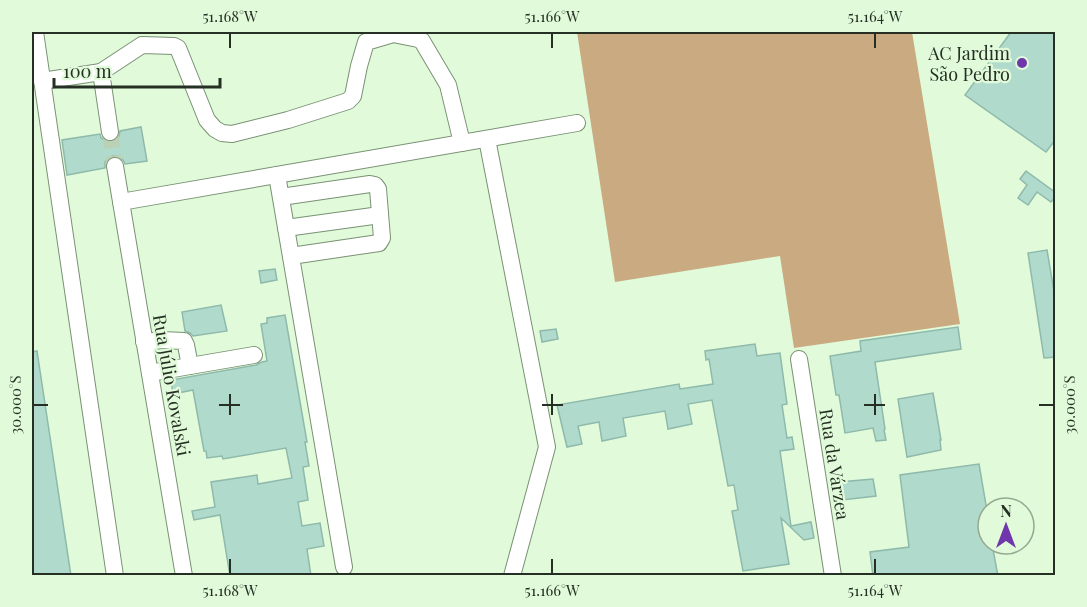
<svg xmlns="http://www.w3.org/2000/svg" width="1087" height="607" font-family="'Playfair Display',serif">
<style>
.forest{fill:#caab81}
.building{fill:#b0dbcc;stroke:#8fb9ab;stroke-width:1.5}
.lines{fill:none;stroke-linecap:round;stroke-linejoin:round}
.minor-tunnel{stroke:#bbd1b5;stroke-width:16;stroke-dasharray:16 8;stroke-linecap:butt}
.minor-casing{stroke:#7a9174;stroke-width:18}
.minor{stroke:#fff;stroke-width:16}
.ticks{fill:none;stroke:#252f23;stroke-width:2}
.poi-dot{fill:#7037ad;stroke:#e0fada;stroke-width:2}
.labels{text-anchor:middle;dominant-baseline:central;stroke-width:4.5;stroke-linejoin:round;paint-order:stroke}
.poi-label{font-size:18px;fill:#252f23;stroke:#e0fada;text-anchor:end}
.street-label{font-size:18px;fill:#252f23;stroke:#e0fada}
.neatline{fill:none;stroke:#252f23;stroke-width:2}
.ticks-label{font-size:15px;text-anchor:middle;fill:#252f23}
</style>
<rect width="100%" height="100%" fill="#e0fada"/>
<path class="forest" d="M 577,32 L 912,32 L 960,324 L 794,348 L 780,256 L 615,282 Z"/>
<g class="building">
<path d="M 1011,32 L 1056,32 L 1056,139 L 1046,152 L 965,95 Z"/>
<path d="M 141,127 L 147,161 L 125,164 L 123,160 L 119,156 L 113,156 L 109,158 L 105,162 L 105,168 L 67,175 L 62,140 L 100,134 L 101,138 L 106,141 L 112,142 L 116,141 L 119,136 L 120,131 Z"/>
<path d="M 1026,171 L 1056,193 L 1056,196 L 1051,202 L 1037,192 L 1028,205 L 1018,198 L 1027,185 L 1020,179 Z"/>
<path d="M 1047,250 L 1056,303 L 1056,357 L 1044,358 L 1028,253 Z"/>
<path d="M 275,269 L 277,280 L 261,283 L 259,271 Z"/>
<path d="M 221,305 L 227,331 L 193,336 L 190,333 L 185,331 L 182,312 Z"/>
<path d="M 285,315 L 307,442 L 305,442 L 309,466 L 303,467 L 308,500 L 298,502 L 302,526 L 320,523 L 324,546 L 307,549 L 311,576 L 230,576 L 220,515 L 194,520 L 192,511 L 215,507 L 211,482 L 257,475 L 258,484 L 292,478 L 286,448 L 223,459 L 222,456 L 207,458 L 206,451 L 204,451 L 193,390 L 173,394 L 171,380 L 256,365 L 262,362 L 267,361 L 261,324 L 267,323 L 267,318 Z"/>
<path d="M 958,327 L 961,349 L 875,362 L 885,429 L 884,430 L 886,440 L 876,441 L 873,428 L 845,433 L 839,395 L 836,395 L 830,356 L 861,351 L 860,341 Z"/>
<path d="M 556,329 L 558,339 L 542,342 L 540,331 Z"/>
<path d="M 755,344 L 757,356 L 780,353 L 787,404 L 782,405 L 787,438 L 792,437 L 794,449 L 780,451 L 791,526 L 811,522 L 814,538 L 804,540 L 781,518 L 789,564 L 743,571 L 732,511 L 738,510 L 734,485 L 728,486 L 712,400 L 688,404 L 692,424 L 668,429 L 665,411 L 623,418 L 626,436 L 602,441 L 599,422 L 578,426 L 582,444 L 567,447 L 557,405 L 679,384 L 680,389 L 713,384 L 709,359 L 706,360 L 705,351 Z"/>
<path d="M 37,351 L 71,576 L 32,576 L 32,352 Z"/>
<path d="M 933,393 L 941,440 L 940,440 L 941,450 L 907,457 L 898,399 Z"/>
<path d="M 979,464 L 988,517 L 988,544 L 992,544 L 998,576 L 873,576 L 870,552 L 909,547 L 900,475 Z"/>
<path d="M 873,479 L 876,496 L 842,500 L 839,482 Z"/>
</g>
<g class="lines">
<path class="minor-tunnel" d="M 110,132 L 115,166"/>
<g class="minor-casing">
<g id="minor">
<path d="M 35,32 L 115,576"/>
<path d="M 101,72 L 142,45 L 174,46 L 178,48 L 207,120 L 215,129 L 222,133 L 232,134 L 288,120 L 348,101 L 353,96 L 359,66 L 366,42 L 393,34 L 418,39 L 422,41 L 448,85 L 462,143"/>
<path d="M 42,81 L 101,72 L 110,132"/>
<path d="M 487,139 L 547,447 L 512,576"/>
<path d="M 115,166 L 184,576"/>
<path d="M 277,175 L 344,567"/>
<path d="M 281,197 L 370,184 L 375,185 L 378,189 L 382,238 L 379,243 L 291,256"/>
<path d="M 121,202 L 577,123"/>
<path d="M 286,228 L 380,215"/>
<path d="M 144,342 L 162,340 L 184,341 L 186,345 L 190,366 L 150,373"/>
<path d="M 799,359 L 833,576"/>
<path d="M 190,366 L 254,355"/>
</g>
</g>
<use href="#minor" class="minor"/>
</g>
<path class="ticks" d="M 230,33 L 230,48M 552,33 L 552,48M 875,33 L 875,48M 230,394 L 230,415M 552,394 L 552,415M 875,394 L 875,415M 33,405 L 48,405M 219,405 L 240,405M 542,405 L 563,405M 864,405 L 885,405M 1039,405 L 1054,405M 230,559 L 230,574M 552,559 L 552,574M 875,559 L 875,574"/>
<circle class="poi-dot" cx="1022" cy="63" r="6"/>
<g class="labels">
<g class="poi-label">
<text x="1010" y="53">AC Jardim<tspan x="1010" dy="21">São Pedro</tspan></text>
</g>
<g class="street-label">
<text transform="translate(172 385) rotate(80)">Rua Júlio Kovalski</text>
<text transform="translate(835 464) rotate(81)">Rua da Várzea</text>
</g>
</g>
<rect width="1087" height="607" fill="none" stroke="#e0fada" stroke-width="66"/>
<g transform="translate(1006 526)"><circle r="28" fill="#e0fada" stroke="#95a991" stroke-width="1.5"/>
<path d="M0-4.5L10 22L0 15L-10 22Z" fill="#7037ad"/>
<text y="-9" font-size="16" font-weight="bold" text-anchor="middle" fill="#252f23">N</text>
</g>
<path d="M54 78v9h166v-9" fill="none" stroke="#252f23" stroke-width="3"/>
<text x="63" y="78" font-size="18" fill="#252f23" stroke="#e0fada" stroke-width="4.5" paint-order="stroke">100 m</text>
<rect x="33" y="33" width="1021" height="541" class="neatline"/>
<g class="ticks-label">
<text x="230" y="22">51.168°W</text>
<text x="552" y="22">51.166°W</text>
<text x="875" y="22">51.164°W</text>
<text transform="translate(16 405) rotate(-90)" y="5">30.000°S</text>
<text transform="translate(1070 405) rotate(-90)" y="5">30.000°S</text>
<text x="230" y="596">51.168°W</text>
<text x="552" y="596">51.166°W</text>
<text x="875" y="596">51.164°W</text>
</g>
</svg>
